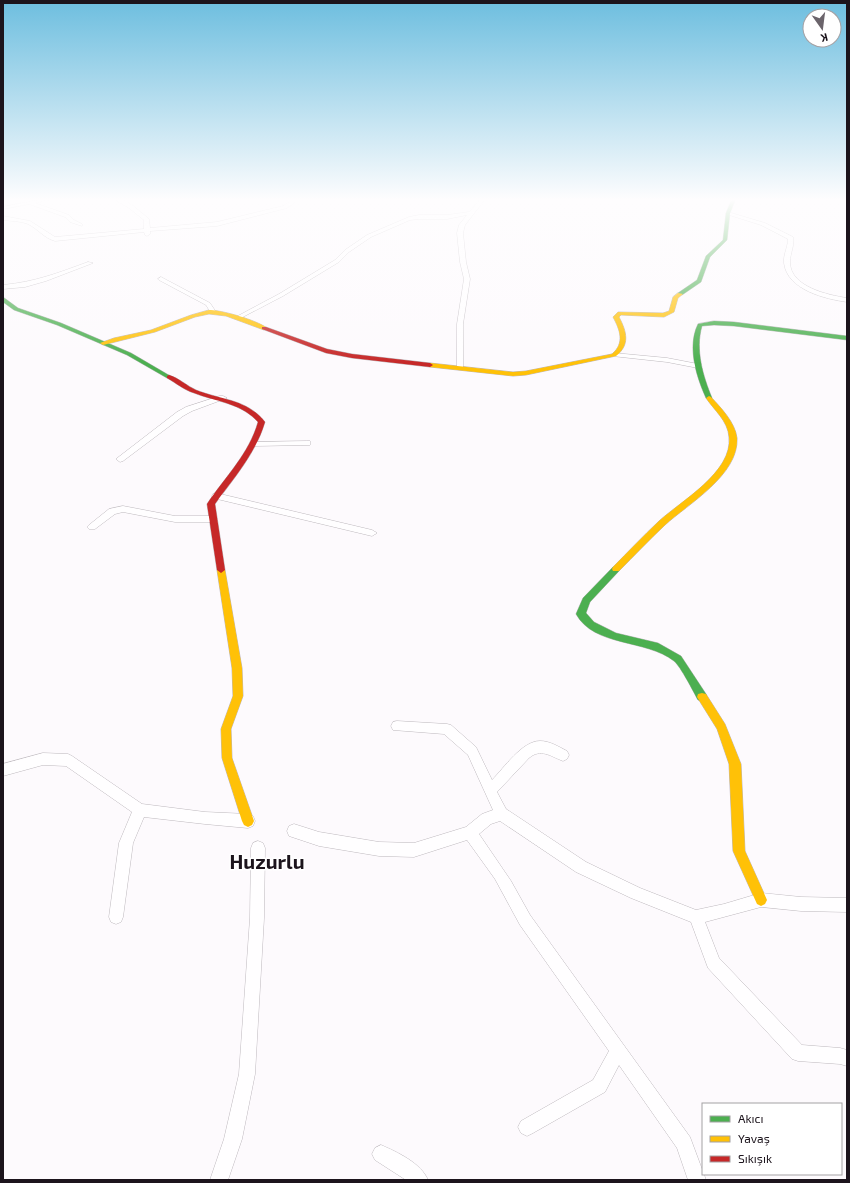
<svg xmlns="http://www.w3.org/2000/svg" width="850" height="1183" font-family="'Exo 2',sans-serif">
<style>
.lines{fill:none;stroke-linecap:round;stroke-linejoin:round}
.stream{stroke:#56ccd2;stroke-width:2}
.street-casing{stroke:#beb9be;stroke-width:1}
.fast-casing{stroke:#beb9be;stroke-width:1}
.slow-casing{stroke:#beb9be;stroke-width:1}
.jam-casing{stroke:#beb9be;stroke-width:1}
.street{fill:#fffeff;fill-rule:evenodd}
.fast{fill:#4caf50;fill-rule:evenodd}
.slow{fill:#ffc107;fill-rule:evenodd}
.jam{fill:#c62828;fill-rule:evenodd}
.labels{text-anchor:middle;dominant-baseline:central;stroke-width:3;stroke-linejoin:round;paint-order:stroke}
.near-quarter-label{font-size:20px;font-weight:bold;fill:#1c141c;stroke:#fff}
</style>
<rect width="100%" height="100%" fill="#fdfafd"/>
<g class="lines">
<path class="stream" d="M 3,201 L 16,198"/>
<g class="street-casing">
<g id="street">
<path d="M 49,198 L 56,198 L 35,203 L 69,215 L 74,220 L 82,224 L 82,226 L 70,222 L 65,217 L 29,204 L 3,209 L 3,207 Z"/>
<path d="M 112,198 C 124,196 139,211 149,219 L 150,228 L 217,222 L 283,206 L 293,200 L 293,198 L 297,198 L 297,201 L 287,208 L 217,226 L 150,231 L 150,234 L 147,236 L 145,235 L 144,232 L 55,241 C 44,238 38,229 28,224 C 21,221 11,221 3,220 L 3,216 L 30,221 L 55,237 L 144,229 L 144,220 L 129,208 Z"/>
<path d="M 482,198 L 486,198 L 465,225 L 463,233 L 466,262 L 470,279 L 463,324 L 463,369 L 457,368 L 457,324 L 464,279 L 460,262 L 457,233 L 459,225 L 467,215 L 447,219 L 419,219 L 410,220 L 371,237 L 349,252 L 339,262 L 283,296 L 239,319 L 234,318 L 279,294 L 335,260 L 345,250 L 367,235 L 409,217 L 419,215 L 447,215 L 469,212 Z"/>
<path d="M 728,212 L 765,223 L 793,237 C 795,245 790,253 790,262 C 790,287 828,295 847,298 L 847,302 C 826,299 787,290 784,263 C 783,255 788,247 788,239 L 761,225 L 726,214 Z"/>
<path d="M 88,262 L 93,263 L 46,281 L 25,287 L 3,289 L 3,285 C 35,282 58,273 88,262 Z"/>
<path d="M 161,277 L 210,303 L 216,312 L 211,313 L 206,305 L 159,280 L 158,279 Z"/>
<path d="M 614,353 L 667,358 L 698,364 L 702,366 L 698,368 L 667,362 L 612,356 L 611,355 Z"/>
<path d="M 220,396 L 223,396 L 227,398 L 192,411 L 183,416 L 123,461 L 120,462 L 116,459 L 177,412 L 186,407 Z"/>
<path d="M 307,441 L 310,441 L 310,445 L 254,446 L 250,444 L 254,442 Z"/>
<path d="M 216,493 L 372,530 L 377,533 L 372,536 L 213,498 L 212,496 L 213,494 Z"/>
<path d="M 123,506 L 175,516 L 213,516 L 218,519 L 213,522 L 175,522 L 123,512 L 115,514 L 95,529 L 89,529 L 87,527 L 89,525 L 109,509 Z"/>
<path d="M 397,721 L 447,724 L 451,725 L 476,747 L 492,780 C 504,768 522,741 540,741 C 550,741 559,747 567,751 L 569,755 L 567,759 L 563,761 C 550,756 541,748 529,758 L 497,792 L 506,809 L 586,862 L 640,888 L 696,910 L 724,904 L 761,893 L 801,897 L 847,898 L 847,912 L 801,911 L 761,907 L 705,922 L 719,958 L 802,1045 L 840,1048 L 847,1050 L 847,1066 L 840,1064 L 798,1061 L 792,1059 L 708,968 L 691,922 L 631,898 L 576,872 L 500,821 L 491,824 L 479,834 L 511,881 L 530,915 L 690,1137 L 706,1180 L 688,1180 L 677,1148 L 619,1065 L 605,1092 L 533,1133 L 527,1136 L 521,1133 L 518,1127 L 521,1121 L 593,1080 L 609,1051 L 520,925 L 495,879 L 467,840 L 414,857 L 379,856 L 319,846 L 289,836 L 287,831 L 289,826 L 294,824 L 319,832 L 379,842 L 414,843 L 466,827 L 482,814 L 493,810 L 468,755 L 444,734 L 393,730 L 391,726 L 393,722 Z"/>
<path d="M 43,753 L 68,754 L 72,756 L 142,804 L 205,812 L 248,814 L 253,816 L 255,821 L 253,826 L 248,828 L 205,824 L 144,817 L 133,843 L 123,917 L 121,922 L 116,924 L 111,922 L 109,917 L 119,843 L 132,812 L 66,766 L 43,765 L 3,776 L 3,764 Z"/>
<path d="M 258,841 L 263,843 L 265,848 L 264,918 L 255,1074 L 242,1139 L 228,1180 L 210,1180 L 224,1139 L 239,1074 L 250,918 L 251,848 L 253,843 Z"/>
<path d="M 381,1145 C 397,1152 421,1163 428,1180 L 406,1180 L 375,1160 L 372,1154 L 375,1148 Z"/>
</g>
</g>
<g class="fast-casing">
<g id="fast">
<path d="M 730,198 L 734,198 L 735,201 L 730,213 L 727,240 L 710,257 L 701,282 L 682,295 L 678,295 L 678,293 L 697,280 L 706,256 L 723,240 L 726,213 L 731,201 Z"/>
<path d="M 3,297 L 18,308 L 61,323 L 131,353 L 172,377 L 167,378 L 127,355 L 57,325 L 14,310 L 3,302 Z"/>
<path d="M 714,321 L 734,322 L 847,336 L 847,340 L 734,326 L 714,325 L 702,326 C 695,350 703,376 712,398 L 709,400 L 706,398 C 696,376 687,346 698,324 Z"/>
<path d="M 616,566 L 620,569 L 619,571 L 590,602 L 586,613 L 594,622 L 616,633 L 658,643 L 681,656 L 706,694 L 707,697 L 706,700 L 702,701 L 698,700 C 693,691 681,667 674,661 C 646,639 594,647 576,614 L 583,598 L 613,567 Z"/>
</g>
</g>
<g class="slow-casing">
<g id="slow">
<path d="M 678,293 L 683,294 L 678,298 L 674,312 L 664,317 L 621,315 L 619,317 C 627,332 630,345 616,356 L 526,375 L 513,376 L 430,367 L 427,365 L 430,363 L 513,372 L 526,371 L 612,354 C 625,343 620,330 613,317 L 618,312 L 663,313 L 669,311 L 673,297 Z"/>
<path d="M 209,310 C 222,310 256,320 267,328 L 264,330 L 226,316 L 209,314 L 195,317 L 155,332 L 103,345 L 100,343 L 114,338 L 151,330 L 191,315 Z"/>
<path d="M 709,396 L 711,397 C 721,408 735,422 737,438 C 739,475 688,504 665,525 C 649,540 634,556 619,571 L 613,571 L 612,569 L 613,567 C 628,552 643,536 659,521 C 681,501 733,472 729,437 C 728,421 714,410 706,398 Z"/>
<path d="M 221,567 L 225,570 L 242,668 L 243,696 L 231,729 L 232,758 L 254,821 L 252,825 L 248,827 L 244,825 L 242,821 L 222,758 L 221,729 L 233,696 L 232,668 L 217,570 Z"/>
<path d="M 702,693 L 706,694 L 725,724 L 741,764 L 745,851 L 767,900 L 765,904 L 761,906 L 757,904 L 733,851 L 729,764 L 717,729 L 697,697 L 698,694 Z"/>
</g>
</g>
<g class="jam-casing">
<g id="jam">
<path d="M 262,327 L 266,327 L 327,349 L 352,354 L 430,363 L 433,365 L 430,367 L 352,358 L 326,353 L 262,329 Z"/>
<path d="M 169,375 C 179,378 187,386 196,390 C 221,400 247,399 265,422 C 256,453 234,478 215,504 L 225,570 L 221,573 L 217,570 L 207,504 C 225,477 249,454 258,422 C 241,403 217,402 194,393 C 184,390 176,383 167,378 L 167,376 Z"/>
</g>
</g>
<use href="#street" class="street"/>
<use href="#fast" class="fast"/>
<use href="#slow" class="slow"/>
<use href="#jam" class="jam"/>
</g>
<linearGradient id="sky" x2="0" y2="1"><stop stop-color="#6dbedf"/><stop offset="0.55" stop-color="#fefdfe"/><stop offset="1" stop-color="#fefdfe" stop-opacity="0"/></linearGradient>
<rect width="850" height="363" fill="url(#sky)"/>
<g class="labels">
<g class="near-quarter-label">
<text x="267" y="861">Huzurlu</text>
</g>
</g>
<rect width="850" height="1183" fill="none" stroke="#1c141c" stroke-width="8"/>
<rect x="702" y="1103" width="140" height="72" fill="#ffffff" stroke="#a4a1a4"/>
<rect x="710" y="1116" width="20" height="6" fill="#4caf50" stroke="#a4a1a4"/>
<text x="738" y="1123" font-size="12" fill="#1c141c">Akıcı</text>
<rect x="710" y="1136" width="20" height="6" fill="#ffc107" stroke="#a4a1a4"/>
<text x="738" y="1143" font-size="12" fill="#1c141c">Yavaş</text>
<rect x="710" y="1156" width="20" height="6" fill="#c62828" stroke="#a4a1a4"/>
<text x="738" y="1163" font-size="12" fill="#1c141c">Sıkışık</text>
<g transform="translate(822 28) rotate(166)"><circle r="19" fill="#ffffff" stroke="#a4a1a4"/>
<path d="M0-3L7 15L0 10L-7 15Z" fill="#6b646b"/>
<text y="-6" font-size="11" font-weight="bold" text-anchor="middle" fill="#1c141c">K</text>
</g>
</svg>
